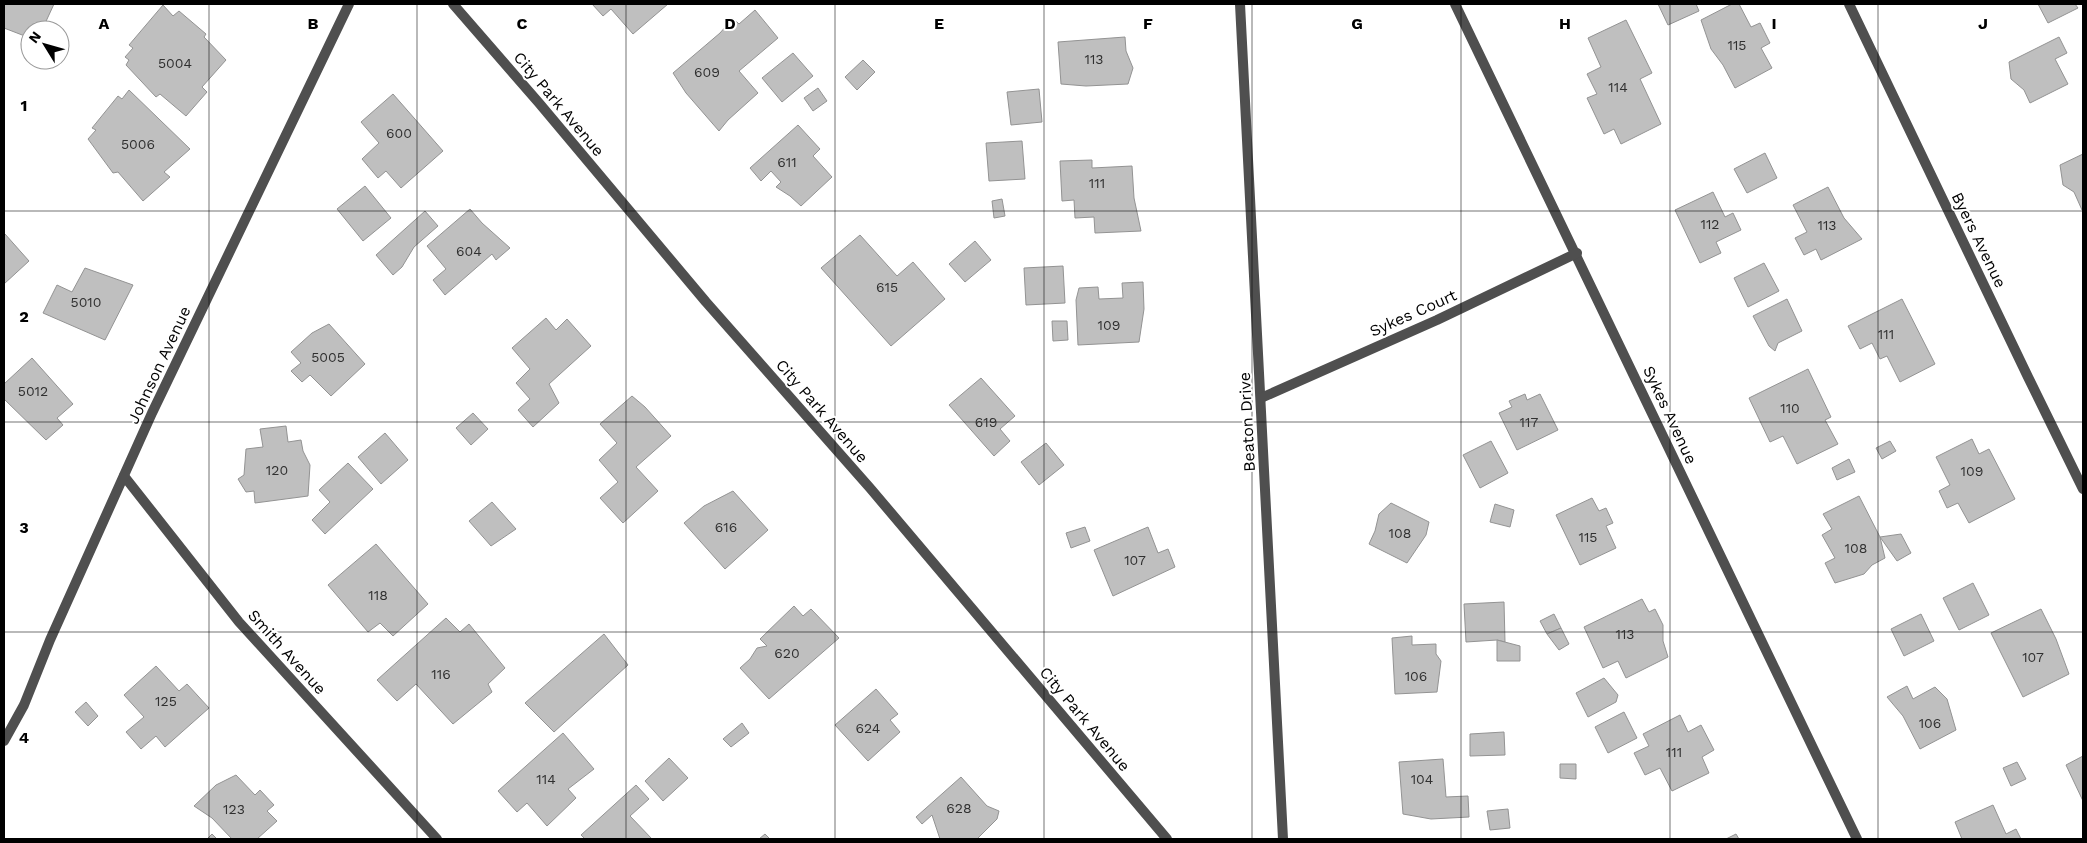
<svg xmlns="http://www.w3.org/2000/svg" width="2087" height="843" font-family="'Work Sans',sans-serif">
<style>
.building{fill:#bfbfbf;stroke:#939393}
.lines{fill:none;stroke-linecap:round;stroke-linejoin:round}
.minor{stroke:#4f4f4f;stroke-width:10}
.tertiary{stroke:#4f4f4f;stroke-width:10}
.grid{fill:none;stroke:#000;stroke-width:1;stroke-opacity:0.55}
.labels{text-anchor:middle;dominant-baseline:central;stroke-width:4;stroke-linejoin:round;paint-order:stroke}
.number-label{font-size:14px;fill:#303030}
.street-label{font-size:16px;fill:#000;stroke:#fff}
.grid-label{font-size:16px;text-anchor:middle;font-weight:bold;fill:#000;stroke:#fff;stroke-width:4;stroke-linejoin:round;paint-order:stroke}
</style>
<rect width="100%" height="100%" fill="#fff"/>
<g class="building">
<path d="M 4,4 L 54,4 L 42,30 L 30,30 L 30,38 L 4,28 Z"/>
<path d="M 592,4 L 668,4 L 633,34 L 611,9 L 603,16 Z"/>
<path d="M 1658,4 L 1696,4 L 1699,11 L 1668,25 Z"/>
<path d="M 1732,4 L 1739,4 L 1751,27 L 1760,23 L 1770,43 L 1761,48 L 1772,68 L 1735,88 L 1723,65 L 1711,49 L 1701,20 Z"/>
<path d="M 2038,4 L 2075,4 L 2078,8 L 2048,23 Z"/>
<path d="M 163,5 L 173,16 L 179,11 L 206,34 L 204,37 L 226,60 L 202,87 L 207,92 L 186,116 L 160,94 L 156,97 L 126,65 L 129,60 L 125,57 L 133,48 L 129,45 Z"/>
<path d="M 755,10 L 778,38 L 739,71 L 758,93 L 728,120 L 719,131 L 686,93 L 673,73 L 720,33 L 733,18 L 739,24 Z"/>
<path d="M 1626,20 L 1652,73 L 1640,79 L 1661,124 L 1621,144 L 1614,129 L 1604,134 L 1587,98 L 1597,94 L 1587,74 L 1601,67 L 1588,38 Z"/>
<path d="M 1125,37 L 1126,51 L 1133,68 L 1128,84 L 1086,86 L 1061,84 L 1058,42 Z"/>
<path d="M 2059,37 L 2067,53 L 2055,59 L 2068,84 L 2030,103 L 2024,90 L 2011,79 L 2009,62 Z"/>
<path d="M 793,53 L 813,76 L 782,102 L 762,78 Z"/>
<path d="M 863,60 L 875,72 L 857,90 L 845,77 Z"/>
<path d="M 818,88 L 827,101 L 813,111 L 804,98 Z"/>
<path d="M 1039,89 L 1042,122 L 1011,125 L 1007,92 Z"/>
<path d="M 129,90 L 190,149 L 164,172 L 170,177 L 143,201 L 118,172 L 113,173 L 88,139 L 96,130 L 92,128 L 118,96 L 122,99 Z"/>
<path d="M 393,94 L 443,151 L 401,188 L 386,171 L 378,178 L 362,159 L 379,143 L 361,122 Z"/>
<path d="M 798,125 L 820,149 L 813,156 L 832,177 L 801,206 L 790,196 L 776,187 L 781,182 L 771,171 L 761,181 L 750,168 Z"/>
<path d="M 1022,141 L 1025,179 L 989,181 L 986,143 Z"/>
<path d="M 1765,153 L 1777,178 L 1747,193 L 1734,169 Z"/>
<path d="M 2083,154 L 2083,210 L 2082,210 L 2074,192 L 2063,185 L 2060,165 Z"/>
<path d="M 1092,160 L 1092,168 L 1132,166 L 1134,198 L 1141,231 L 1095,233 L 1094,217 L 1075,218 L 1074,200 L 1062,201 L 1060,161 Z"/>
<path d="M 365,186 L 391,218 L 363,241 L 337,209 Z"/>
<path d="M 1828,187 L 1844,218 L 1862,239 L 1821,260 L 1816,249 L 1804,255 L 1795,238 L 1807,232 L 1793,205 Z"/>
<path d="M 1713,192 L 1725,217 L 1733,213 L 1741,230 L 1716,242 L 1721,253 L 1700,263 L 1675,210 Z"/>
<path d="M 1002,199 L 1005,216 L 994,218 L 992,201 Z"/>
<path d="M 470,209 L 482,223 L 510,248 L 496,260 L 492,254 L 445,295 L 433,280 L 446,269 L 427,246 Z"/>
<path d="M 425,211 L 438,226 L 414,247 L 402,267 L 393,275 L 376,255 Z"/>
<path d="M 5,234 L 29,261 L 4,284 L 4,236 Z"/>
<path d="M 860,235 L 897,276 L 913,262 L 945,299 L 891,346 L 821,268 Z"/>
<path d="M 975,241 L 991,260 L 965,282 L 949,264 Z"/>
<path d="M 1764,263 L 1779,291 L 1748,307 L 1734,278 Z"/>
<path d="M 1063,266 L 1065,303 L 1026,305 L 1024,268 Z"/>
<path d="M 85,268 L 133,285 L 105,340 L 43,313 L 57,285 L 72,292 Z"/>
<path d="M 1143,282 L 1144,309 L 1139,342 L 1078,345 L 1076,300 L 1079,288 L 1098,287 L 1099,299 L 1123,298 L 1122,283 Z"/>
<path d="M 1787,299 L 1802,331 L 1778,343 L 1775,351 L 1769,346 L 1753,316 Z"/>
<path d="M 1902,299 L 1935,364 L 1900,382 L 1887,356 L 1880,359 L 1872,343 L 1860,349 L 1848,326 Z"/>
<path d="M 546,318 L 556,330 L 567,319 L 591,346 L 549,384 L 559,403 L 533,427 L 518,410 L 530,399 L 516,383 L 530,369 L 512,348 Z"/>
<path d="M 1052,321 L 1067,321 L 1068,340 L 1053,341 Z"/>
<path d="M 329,324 L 365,364 L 331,396 L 310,375 L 302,382 L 291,371 L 301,363 L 291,352 L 312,333 Z"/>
<path d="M 32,358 L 73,404 L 57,418 L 63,425 L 46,440 L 4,399 L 4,384 Z"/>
<path d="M 1808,369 L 1831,417 L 1825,420 L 1838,444 L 1797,464 L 1783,436 L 1770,442 L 1749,398 Z"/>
<path d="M 981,378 L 1015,416 L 1000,429 L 1010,441 L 994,456 L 949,405 Z"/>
<path d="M 1525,394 L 1527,400 L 1540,394 L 1558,430 L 1517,450 L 1499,413 L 1512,407 L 1509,401 Z"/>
<path d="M 632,396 L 645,407 L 671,436 L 636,467 L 658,491 L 623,523 L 600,498 L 618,482 L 599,460 L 617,443 L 600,424 Z"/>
<path d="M 473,413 L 488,429 L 471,445 L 456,428 Z"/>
<path d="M 286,426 L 288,442 L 301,440 L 303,451 L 310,465 L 308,496 L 255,503 L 254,491 L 246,492 L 238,479 L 244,475 L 246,449 L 263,447 L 260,429 Z"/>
<path d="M 385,433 L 408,460 L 381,484 L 358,457 Z"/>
<path d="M 1972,439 L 1979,454 L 1989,449 L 2015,499 L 1969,523 L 1958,503 L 1947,508 L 1939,491 L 1950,485 L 1936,457 Z"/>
<path d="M 1491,441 L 1508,473 L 1480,488 L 1463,455 Z"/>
<path d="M 1890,441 L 1896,451 L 1882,459 L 1876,448 Z"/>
<path d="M 1046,443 L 1064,465 L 1039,485 L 1021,462 Z"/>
<path d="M 1849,459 L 1855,472 L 1837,480 L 1832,468 Z"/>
<path d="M 348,463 L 373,489 L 325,534 L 312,520 L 330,502 L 319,490 Z"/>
<path d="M 733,491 L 768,530 L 725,569 L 684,523 L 704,506 Z"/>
<path d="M 1859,496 L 1880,537 L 1885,558 L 1872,565 L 1864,574 L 1835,583 L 1825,563 L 1835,558 L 1822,535 L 1832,529 L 1823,514 Z"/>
<path d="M 1592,498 L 1599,511 L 1606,508 L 1613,523 L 1606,526 L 1616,548 L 1580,565 L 1556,515 Z"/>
<path d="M 492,502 L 516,529 L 491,546 L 469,521 Z"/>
<path d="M 1391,503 L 1429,522 L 1426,535 L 1407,563 L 1369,544 L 1375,531 L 1379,514 Z"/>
<path d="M 1495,504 L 1514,510 L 1510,527 L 1490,522 Z"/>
<path d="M 1085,527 L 1090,541 L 1071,548 L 1066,533 Z"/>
<path d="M 1148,527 L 1158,553 L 1168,549 L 1175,567 L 1113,596 L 1094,550 Z"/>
<path d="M 1901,534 L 1911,553 L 1897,561 L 1880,537 Z"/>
<path d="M 376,544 L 428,604 L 393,636 L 380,623 L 368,632 L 328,585 Z"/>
<path d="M 1973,583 L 1989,615 L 1959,630 L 1943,598 Z"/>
<path d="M 1642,599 L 1649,612 L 1655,609 L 1663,625 L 1663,641 L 1668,657 L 1626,678 L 1618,661 L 1603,668 L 1584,627 Z"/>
<path d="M 1504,602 L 1505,642 L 1497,640 L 1466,642 L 1464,604 Z"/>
<path d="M 794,606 L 803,616 L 811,609 L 839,638 L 769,699 L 740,668 L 750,659 L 757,648 L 767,646 L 760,639 Z"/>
<path d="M 2041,609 L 2056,639 L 2069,674 L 2023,697 L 1991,633 Z"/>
<path d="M 1554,614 L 1561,628 L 1547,634 L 1540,621 Z"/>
<path d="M 1921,614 L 1934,641 L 1904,656 L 1891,629 Z"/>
<path d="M 446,618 L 460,632 L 469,624 L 505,668 L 488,684 L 492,692 L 453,724 L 416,684 L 397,701 L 377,680 Z"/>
<path d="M 1561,628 L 1569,644 L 1559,650 L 1547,634 Z"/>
<path d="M 604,634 L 628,665 L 554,732 L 525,703 Z"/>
<path d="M 1412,636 L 1412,645 L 1436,644 L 1436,654 L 1441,661 L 1437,692 L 1395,694 L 1392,638 Z"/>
<path d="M 1497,640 L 1520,646 L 1520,661 L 1497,661 Z"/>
<path d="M 156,666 L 179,691 L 187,684 L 209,708 L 165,747 L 156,736 L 141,749 L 126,732 L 144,717 L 124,695 Z"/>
<path d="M 1604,678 L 1618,695 L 1616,702 L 1588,717 L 1576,693 Z"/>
<path d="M 1907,686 L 1913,699 L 1935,687 L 1947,699 L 1956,730 L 1920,749 L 1903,716 L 1887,697 Z"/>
<path d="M 876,689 L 898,714 L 890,720 L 900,732 L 868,761 L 835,725 Z"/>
<path d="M 86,702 L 98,716 L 88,726 L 75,712 Z"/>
<path d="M 1624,712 L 1637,738 L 1608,753 L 1595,727 Z"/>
<path d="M 1680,715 L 1688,732 L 1701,725 L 1714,750 L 1702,757 L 1709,773 L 1672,791 L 1660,768 L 1645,775 L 1634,753 L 1649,746 L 1643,734 Z"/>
<path d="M 742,723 L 749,733 L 731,747 L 723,739 Z"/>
<path d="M 1504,732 L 1505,755 L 1470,756 L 1470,734 Z"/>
<path d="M 563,733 L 594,769 L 568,789 L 576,798 L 547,826 L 527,803 L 517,812 L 498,791 Z"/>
<path d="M 2083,756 L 2083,801 L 2066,765 Z"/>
<path d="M 669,758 L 688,778 L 663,801 L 645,781 Z"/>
<path d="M 1443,759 L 1446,797 L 1468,796 L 1469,817 L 1431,819 L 1403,814 L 1399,762 Z"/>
<path d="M 2017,762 L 2026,779 L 2011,786 L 2003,768 Z"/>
<path d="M 1560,764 L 1576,764 L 1576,779 L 1560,778 Z"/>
<path d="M 236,775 L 255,795 L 260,790 L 274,805 L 267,811 L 277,821 L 257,839 L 232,839 L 212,818 L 194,806 L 216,785 Z"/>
<path d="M 961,777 L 987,806 L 999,811 L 997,819 L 977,839 L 940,839 L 932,815 L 922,824 L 916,817 Z"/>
<path d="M 636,785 L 649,799 L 630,816 L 652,839 L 585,839 L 581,835 Z"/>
<path d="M 1993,805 L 2006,834 L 2016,829 L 2021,839 L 1962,839 L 1955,822 Z"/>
<path d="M 1508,809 L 1510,828 L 1490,830 L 1487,811 Z"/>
<path d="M 212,834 L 217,839 L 207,839 Z"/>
<path d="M 765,834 L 770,839 L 759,839 Z"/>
<path d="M 1736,834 L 1739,839 L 1726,839 Z"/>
</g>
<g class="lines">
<g class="minor">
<path d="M 1240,4 L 1283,839"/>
<path d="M 1455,4 C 1591,281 1722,561 1857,839"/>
<path d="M 1849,4 L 2028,377 L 2083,489"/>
<path d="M 1261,398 L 1437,320 L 1577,253"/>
<path d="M 124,476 L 239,622 L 437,839"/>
<path d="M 4,741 L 24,705 L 50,640 L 152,413 L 349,4"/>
</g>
<path class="tertiary" d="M 453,4 L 539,103 L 706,302 L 870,488 L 1167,839"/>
</g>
<path class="grid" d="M 209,4 L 209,839M 417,4 L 417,839M 626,4 L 626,839M 835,4 L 835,839M 1044,4 L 1044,839M 1252,4 L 1252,839M 1461,4 L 1461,839M 1670,4 L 1670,839M 1878,4 L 1878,839M 4,211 L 2083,211M 4,422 L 2083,422M 4,632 L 2083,632"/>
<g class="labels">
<g class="number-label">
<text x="1737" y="45">115</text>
<text x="1094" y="59">113</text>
<text x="175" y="63">5004</text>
<text x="707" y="72">609</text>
<text x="1618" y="87">114</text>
<text x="399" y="133">600</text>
<text x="138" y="144">5006</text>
<text x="787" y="162">611</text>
<text x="1097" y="183">111</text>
<text x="1710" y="224">112</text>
<text x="1827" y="225">113</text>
<text x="469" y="251">604</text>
<text x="887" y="287">615</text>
<text x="86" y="302">5010</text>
<text x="1109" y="325">109</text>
<text x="1886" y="334">111</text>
<text x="328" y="357">5005</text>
<text x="33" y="391">5012</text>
<text x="1790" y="408">110</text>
<text x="986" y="422">619</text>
<text x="1529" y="422">117</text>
<text x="277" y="470">120</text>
<text x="1972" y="471">109</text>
<text x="726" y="527">616</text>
<text x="1400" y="533">108</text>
<text x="1588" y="537">115</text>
<text x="1856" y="548">108</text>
<text x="1135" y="560">107</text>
<text x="378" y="595">118</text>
<text x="1625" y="634">113</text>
<text x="787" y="653">620</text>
<text x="2033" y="657">107</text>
<text x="441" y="674">116</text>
<text x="1416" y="676">106</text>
<text x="166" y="701">125</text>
<text x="1930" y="723">106</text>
<text x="868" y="728">624</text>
<text x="1674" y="752">111</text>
<text x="546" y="779">114</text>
<text x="1422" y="779">104</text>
<text x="959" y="808">628</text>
<text x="234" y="809">123</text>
</g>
<g class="street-label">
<text transform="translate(559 104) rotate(50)">City Park Avenue</text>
<text transform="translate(1979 240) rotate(64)">Byers Avenue</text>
<text transform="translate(1413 313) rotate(-24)">Sykes Court</text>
<text transform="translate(159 365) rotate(-65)">Johnson Avenue</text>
<text transform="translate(822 411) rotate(49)">City Park Avenue</text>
<text transform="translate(1670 415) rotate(65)">Sykes Avenue</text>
<text transform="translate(1247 422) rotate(-93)">Beaton Drive</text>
<text transform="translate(287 652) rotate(48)">Smith Avenue</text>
<text transform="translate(1085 719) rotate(50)">City Park Avenue</text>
</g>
</g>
<g class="grid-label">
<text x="104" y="29">A</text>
<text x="313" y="29">B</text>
<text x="522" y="29">C</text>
<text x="730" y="29">D</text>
<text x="939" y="29">E</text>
<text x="1148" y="29">F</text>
<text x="1357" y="29">G</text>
<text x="1565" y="29">H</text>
<text x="1774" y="29">I</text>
<text x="1983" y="29">J</text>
<text x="24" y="111">1</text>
<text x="24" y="322">2</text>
<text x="24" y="533">3</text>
<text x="24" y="743">4</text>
</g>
<rect width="2087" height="843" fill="none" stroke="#000000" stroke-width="10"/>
<g transform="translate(45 45) rotate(307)"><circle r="24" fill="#ffffff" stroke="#999999"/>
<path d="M0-4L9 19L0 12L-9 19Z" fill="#000000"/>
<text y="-8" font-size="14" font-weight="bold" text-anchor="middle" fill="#000000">N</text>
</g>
</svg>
